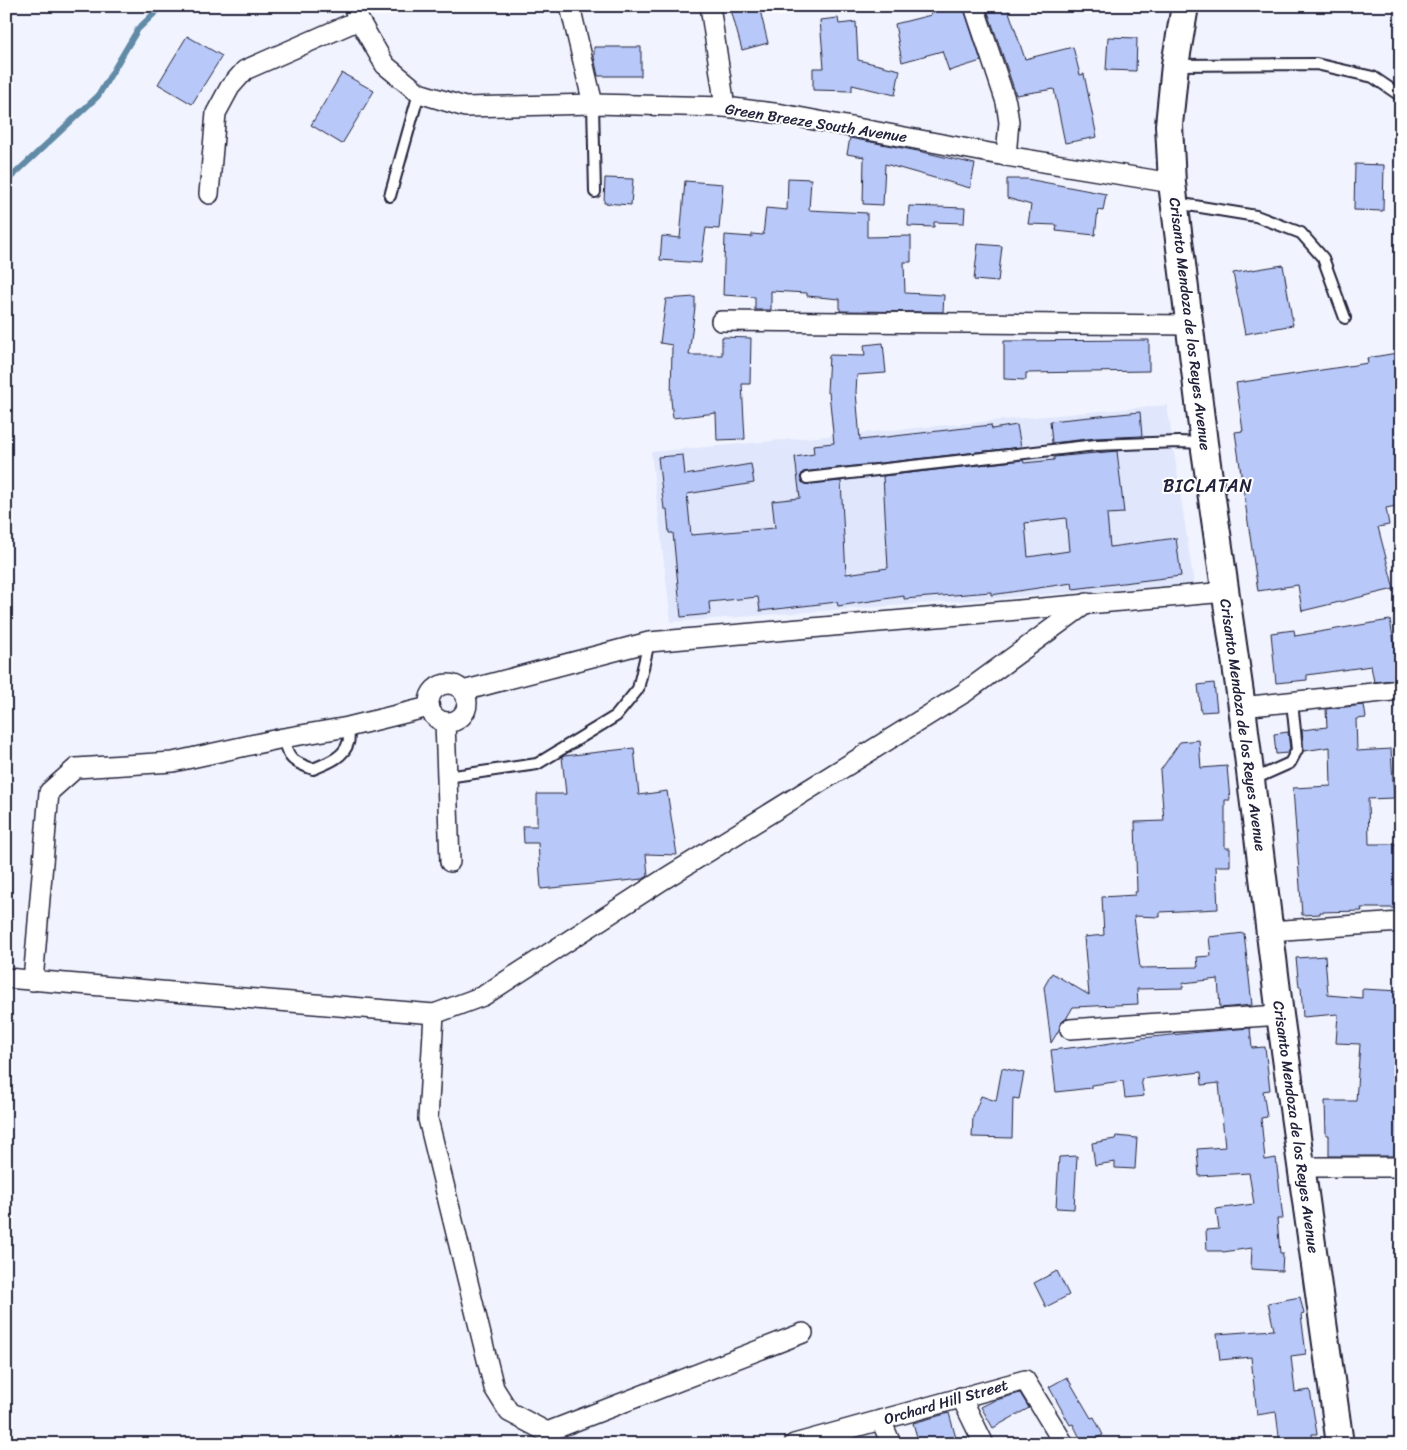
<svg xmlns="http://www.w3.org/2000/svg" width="1407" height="1450" font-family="Sriracha,sans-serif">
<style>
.built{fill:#e0e7fc}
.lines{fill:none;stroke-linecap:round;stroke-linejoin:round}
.stream{stroke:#618aa6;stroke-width:6}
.building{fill:#b8c8f8;stroke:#22223b;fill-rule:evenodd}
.lane-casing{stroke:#22223b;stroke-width:14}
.street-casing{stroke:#22223b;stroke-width:22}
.secondary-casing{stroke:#22223b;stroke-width:30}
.lane{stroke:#fff;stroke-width:10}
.street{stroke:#fff;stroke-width:19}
.secondary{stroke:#fff;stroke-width:26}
.labels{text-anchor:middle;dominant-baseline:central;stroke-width:4;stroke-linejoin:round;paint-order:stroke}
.street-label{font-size:15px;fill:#22223b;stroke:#fff}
.quarter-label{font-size:18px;letter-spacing:1px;fill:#22223b;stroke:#fff}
</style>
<rect width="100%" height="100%" fill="#f1f4fe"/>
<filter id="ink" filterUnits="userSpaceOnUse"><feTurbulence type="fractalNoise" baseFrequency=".02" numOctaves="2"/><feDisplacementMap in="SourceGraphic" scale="10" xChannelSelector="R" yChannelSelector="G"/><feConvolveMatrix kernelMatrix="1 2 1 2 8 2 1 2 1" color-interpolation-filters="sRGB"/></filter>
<g filter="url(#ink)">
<path class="built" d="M 1167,405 L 1194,584 L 671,622 L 651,452 Z"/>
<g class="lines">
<path class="stream" d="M 6,182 L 98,96 L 138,29 L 162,6"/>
</g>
<g class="building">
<path d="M 730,6 L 759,6 L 768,43 L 742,50 Z"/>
<path d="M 928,6 L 963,6 L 981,61 L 949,71 L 942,51 L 902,62 L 895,24 L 931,15 Z"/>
<path d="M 986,6 L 1007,6 L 1025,59 L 1073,47 L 1080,75 L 1084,74 L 1097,137 L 1065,143 L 1054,89 L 1016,95 Z"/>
<path d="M 838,18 L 839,24 L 856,22 L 858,60 L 900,70 L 895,95 L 852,85 L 852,91 L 813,90 L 813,68 L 824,68 L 820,20 Z"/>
<path d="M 187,36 L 222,56 L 192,104 L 158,84 Z"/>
<path d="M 1108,37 L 1137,38 L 1136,71 L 1106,70 Z"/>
<path d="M 594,47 L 641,47 L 641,76 L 598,76 L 594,57 Z"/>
<path d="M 342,73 L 374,91 L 342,144 L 311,125 Z"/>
<path d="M 850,138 L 918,151 L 975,164 L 970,188 L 885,164 L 883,205 L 863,204 L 864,157 L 847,154 Z"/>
<path d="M 1355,164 L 1384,165 L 1383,211 L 1354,210 Z"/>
<path d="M 605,178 L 633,179 L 631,205 L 604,203 Z"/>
<path d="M 788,178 L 811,179 L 809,210 L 867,213 L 867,237 L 911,236 L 911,262 L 904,262 L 905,293 L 944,295 L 943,312 L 840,311 L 840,299 L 807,296 L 807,293 L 771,291 L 771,310 L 755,310 L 755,297 L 723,295 L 725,235 L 752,237 L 752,234 L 763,235 L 766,208 L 787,210 Z"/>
<path d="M 1007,179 L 1027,179 L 1106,194 L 1103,211 L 1098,210 L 1095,235 L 1056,231 L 1057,225 L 1028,224 L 1031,205 L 1007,198 Z"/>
<path d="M 685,181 L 723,184 L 719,229 L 706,228 L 701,263 L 660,260 L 662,236 L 680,238 Z"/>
<path d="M 909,206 L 965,208 L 964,223 L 934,222 L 934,227 L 908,226 Z"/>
<path d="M 978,244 L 1002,246 L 998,282 L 974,280 Z"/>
<path d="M 1283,265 L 1293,325 L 1245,334 L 1233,273 Z"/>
<path d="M 695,297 L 695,307 L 689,355 L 722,355 L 722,337 L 751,338 L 750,384 L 742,384 L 745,439 L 717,440 L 716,413 L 673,418 L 671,400 L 672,345 L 660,343 L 666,299 Z"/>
<path d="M 1149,340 L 1149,371 L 1026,373 L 1026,380 L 1004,379 L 1004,341 Z"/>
<path d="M 883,343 L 886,373 L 857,375 L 856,392 L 860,440 L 991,425 L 992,429 L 1017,425 L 1021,447 L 803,472 L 800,478 L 805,484 L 841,481 L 846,574 L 888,568 L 883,476 L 1023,460 L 1024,463 L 1054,460 L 1054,457 L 1117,451 L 1124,513 L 1107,514 L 1110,547 L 1176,538 L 1181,576 L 1073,589 L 1072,583 L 991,595 L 991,592 L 904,599 L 904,596 L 838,606 L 837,602 L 760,611 L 758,597 L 709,602 L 710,614 L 681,617 L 673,533 L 669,533 L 667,509 L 664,509 L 658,457 L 683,455 L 685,475 L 751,464 L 754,483 L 687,494 L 691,535 L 775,528 L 772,501 L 800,498 L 795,457 L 814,454 L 813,445 L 834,443 L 829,392 L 827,392 L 829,355 L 865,356 L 864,345 ZM 1066,518 L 1069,551 L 1028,557 L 1025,523 Z"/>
<path d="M 1397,353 L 1401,377 L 1401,505 L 1386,508 L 1389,525 L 1378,527 L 1394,589 L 1302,611 L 1298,585 L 1258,591 L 1235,432 L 1243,431 L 1236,383 L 1368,363 L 1367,358 Z"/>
<path d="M 1140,412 L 1142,436 L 1096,438 L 1052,443 L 1050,421 Z"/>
<path d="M 1390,620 L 1395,648 L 1401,647 L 1401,679 L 1374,682 L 1371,666 L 1307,675 L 1307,680 L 1276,683 L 1271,633 L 1294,630 L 1295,636 Z"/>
<path d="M 1214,683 L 1217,711 L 1201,712 L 1198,685 Z"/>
<path d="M 1364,705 L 1366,718 L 1356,719 L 1357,751 L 1391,749 L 1394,798 L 1368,799 L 1369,844 L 1398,844 L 1399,908 L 1361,908 L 1362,911 L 1320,912 L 1320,914 L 1302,915 L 1293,788 L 1331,786 L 1330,747 L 1304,751 L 1302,730 L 1327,727 L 1326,709 Z"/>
<path d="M 1288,732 L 1290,749 L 1288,753 L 1276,754 L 1274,734 Z"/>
<path d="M 1199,740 L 1201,768 L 1227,766 L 1230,800 L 1225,800 L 1225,848 L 1230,848 L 1230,866 L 1216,866 L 1218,909 L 1160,912 L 1160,917 L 1134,916 L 1140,968 L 1198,967 L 1197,957 L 1211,956 L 1209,937 L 1244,933 L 1252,1005 L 1220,1008 L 1218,979 L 1183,983 L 1183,988 L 1137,989 L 1138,1004 L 1073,1007 L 1066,1019 L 1060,1024 L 1059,1030 L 1051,1043 L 1044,987 L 1052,973 L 1089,995 L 1084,937 L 1104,935 L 1102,897 L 1135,895 L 1135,892 L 1137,892 L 1135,822 L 1164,821 L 1160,771 L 1180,742 Z"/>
<path d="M 634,748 L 639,795 L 667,791 L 677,855 L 646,854 L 648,876 L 643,879 L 541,889 L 538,843 L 524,843 L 523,826 L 537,826 L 537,794 L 566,794 L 562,757 L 564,756 Z"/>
<path d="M 1325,956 L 1328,995 L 1362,998 L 1362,989 L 1401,991 L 1401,1156 L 1329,1156 L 1329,1135 L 1326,1135 L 1325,1101 L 1356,1101 L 1360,1044 L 1336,1043 L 1338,1014 L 1303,1017 L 1301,987 L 1299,987 L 1296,958 Z"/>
<path d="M 1250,1028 L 1252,1048 L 1265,1047 L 1270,1090 L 1263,1091 L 1267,1117 L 1261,1118 L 1265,1160 L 1276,1158 L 1283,1219 L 1277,1219 L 1280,1253 L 1283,1253 L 1282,1271 L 1251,1269 L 1252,1248 L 1223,1252 L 1222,1251 L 1207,1251 L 1206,1230 L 1219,1229 L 1216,1209 L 1254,1204 L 1249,1173 L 1199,1176 L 1197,1149 L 1225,1147 L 1219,1083 L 1202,1085 L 1201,1072 L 1141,1079 L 1144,1096 L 1125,1098 L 1123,1081 L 1091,1085 L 1091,1088 L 1056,1092 L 1051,1050 L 1086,1046 L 1086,1047 L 1142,1038 L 1200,1032 Z"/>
<path d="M 1002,1068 L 1024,1073 L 1019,1099 L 1013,1098 L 1012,1138 L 972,1137 L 973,1117 L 981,1096 L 996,1101 Z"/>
<path d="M 1116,1136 L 1137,1138 L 1135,1169 L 1115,1168 L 1115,1162 L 1095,1165 L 1092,1143 L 1115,1139 Z"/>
<path d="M 1077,1156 L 1074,1209 L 1056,1208 L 1059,1157 Z"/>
<path d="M 1057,1271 L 1069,1295 L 1046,1307 L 1034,1283 Z"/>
<path d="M 1300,1297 L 1304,1314 L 1301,1315 L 1306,1354 L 1291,1356 L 1295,1392 L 1310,1390 L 1317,1434 L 1312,1434 L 1313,1444 L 1280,1444 L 1276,1412 L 1257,1415 L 1251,1357 L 1220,1360 L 1217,1334 L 1274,1330 L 1268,1303 Z"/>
<path d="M 1067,1377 L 1091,1418 L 1094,1417 L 1103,1435 L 1086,1444 L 1083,1444 L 1073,1424 L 1070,1425 L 1049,1387 Z"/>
<path d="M 1020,1393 L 1029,1408 L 993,1428 L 981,1407 L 993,1401 Z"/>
<path d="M 949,1413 L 956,1438 L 935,1444 L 919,1444 L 913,1423 Z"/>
</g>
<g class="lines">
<g class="lane-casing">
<g id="lane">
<path d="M 1175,65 L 1316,64 L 1373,77 L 1401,96"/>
<path d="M 593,104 L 595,192"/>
<path d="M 390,196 L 419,93"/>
<path d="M 1176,203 L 1256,216 L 1301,233 L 1323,258 L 1345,318"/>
<path d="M 807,478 L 1096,445 L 1179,442 L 1203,443"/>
<path d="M 283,738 C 288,759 293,762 313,769 C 325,764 344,758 348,743 C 350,739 348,732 348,727"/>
<path d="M 447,777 L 537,764 L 616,716 L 638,689 L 649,642"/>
<path d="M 1252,780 L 1290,763 L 1297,750 L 1292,702"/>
</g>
</g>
<g class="street-casing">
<g id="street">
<path d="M 353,6 L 359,20 L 385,65 L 419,93 L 465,107 L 593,104 L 725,107 L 782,114 L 1006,156 L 1172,183"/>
<path d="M 570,6 L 593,104"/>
<path d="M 710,6 L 725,107"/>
<path d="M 974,6 L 1006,102 L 1009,122 L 1006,156"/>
<path d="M 209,194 L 216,113 L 230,87 L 245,70 L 359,20"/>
<path d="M 721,321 L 1190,325"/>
<circle cx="448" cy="703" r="19"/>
<path d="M 463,691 L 649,642 L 1226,592"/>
<path d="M 1242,707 L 1401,690"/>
<path d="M 445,722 L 450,862"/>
<path d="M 1270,931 L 1401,922"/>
<path d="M 6,978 L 434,1014 L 483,996 L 661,881 L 964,693 L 1087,603"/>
<path d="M 33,981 L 49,792 L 76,768 L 173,762 L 283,738 L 348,727 L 429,707"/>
<path d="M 434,1014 L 428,1119 L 494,1388 L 509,1412 L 547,1432 L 803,1333"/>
<path d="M 1070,1029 L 1280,1015"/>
<path d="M 1302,1167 L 1401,1167"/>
<path d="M 961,1397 L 984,1444"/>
<path d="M 881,1420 L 891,1444"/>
<path d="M 794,1444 L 1025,1380 L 1064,1444"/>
</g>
</g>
<g class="secondary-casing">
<path id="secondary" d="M 1185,6 L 1175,65 L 1169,125 L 1172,183 L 1204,443 L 1242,707 L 1280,1015 L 1340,1444"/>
</g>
<use href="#lane" class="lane"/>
<use href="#street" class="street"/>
<use href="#secondary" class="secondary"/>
</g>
</g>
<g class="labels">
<g class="street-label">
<text transform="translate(816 123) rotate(9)">Green Breeze South Avenue</text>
<text transform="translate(1190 324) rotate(83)">Crisanto Mendoza de los Reyes Avenue</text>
<text transform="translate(1243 725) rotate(82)">Crisanto Mendoza de los Reyes Avenue</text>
<text transform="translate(1296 1127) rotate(82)">Crisanto Mendoza de los Reyes Avenue</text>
<text transform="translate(946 1402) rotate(-16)">Orchard Hill Street</text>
</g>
<g class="quarter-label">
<text x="1208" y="486">BICLATAN</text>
</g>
</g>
<rect width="1407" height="1450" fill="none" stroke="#fff" stroke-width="25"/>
<rect x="12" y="12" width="1382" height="1425" fill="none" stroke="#22223b" stroke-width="2" filter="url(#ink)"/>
</svg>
